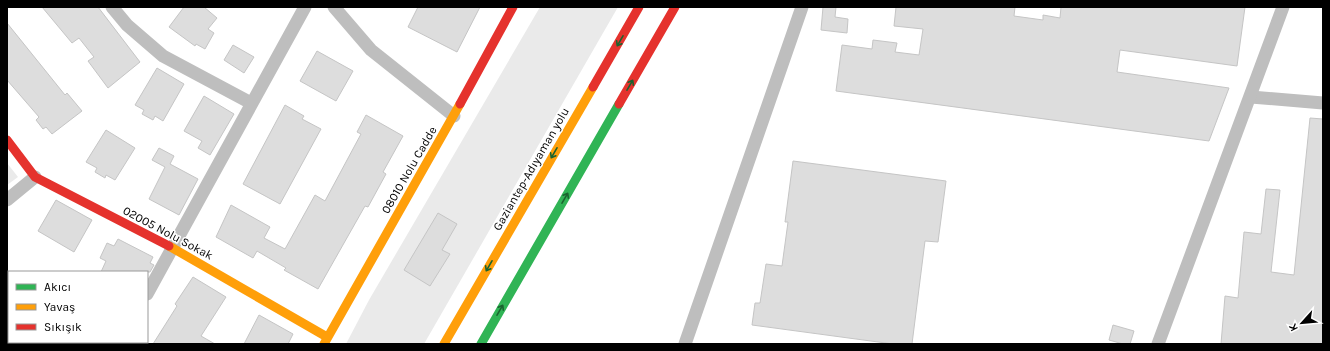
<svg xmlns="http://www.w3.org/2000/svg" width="1330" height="351" font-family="Karla,sans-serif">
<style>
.green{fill:#eaeaea}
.building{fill:#ddd;stroke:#c5c5c5}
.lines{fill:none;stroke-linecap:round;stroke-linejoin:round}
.street{stroke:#bebebe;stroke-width:13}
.fast{stroke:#30b455;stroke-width:9}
.slow{stroke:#ff9f0a;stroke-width:9}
.jam{stroke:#e5322d;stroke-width:9}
.oneway{stroke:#1a632f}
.labels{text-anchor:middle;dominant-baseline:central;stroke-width:3;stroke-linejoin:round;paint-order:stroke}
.street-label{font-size:12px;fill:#000;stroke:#fff}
</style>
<rect width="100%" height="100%" fill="#fff"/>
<g class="green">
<path d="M 540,7 L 618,7 L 424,344 L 346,344 L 369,300 Z"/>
<path d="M 7,163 L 18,177 L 7,185 Z"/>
</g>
<g class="building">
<path d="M 42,7 L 98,7 L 140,62 L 108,88 L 88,61 L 94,57 L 79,38 L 72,43 Z"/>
<path d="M 184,7 L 204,7 L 217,18 L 208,29 L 214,33 L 205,49 L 196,44 L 195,46 L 169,27 Z"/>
<path d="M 418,7 L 480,7 L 457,52 L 408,27 Z"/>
<path d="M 823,7 L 836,7 L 835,17 L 848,19 L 847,33 L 821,30 Z"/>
<path d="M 896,7 L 1015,7 L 1014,16 L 1043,20 L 1043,15 L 1060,18 L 1061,7 L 1245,7 L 1237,66 L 1120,50 L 1117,72 L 1229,88 L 1209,141 L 836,91 L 842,45 L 872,49 L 873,40 L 897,43 L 895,52 L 919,55 L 923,29 L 894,26 Z"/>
<path d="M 7,23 L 65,95 L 67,93 L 82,111 L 52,134 L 46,127 L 43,129 L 36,120 L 39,117 L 7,80 Z"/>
<path d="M 233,45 L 254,57 L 244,73 L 224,60 Z"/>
<path d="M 317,51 L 353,71 L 336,101 L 300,81 Z"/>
<path d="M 157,68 L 184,84 L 163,121 L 155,116 L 153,120 L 142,114 L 144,110 L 135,105 Z"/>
<path d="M 204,96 L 234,114 L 210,155 L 198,148 L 202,141 L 184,131 Z"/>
<path d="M 285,105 L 304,116 L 302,119 L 321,129 L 280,204 L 243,184 Z"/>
<path d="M 366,115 L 403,136 L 383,172 L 386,174 L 368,207 L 365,206 L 318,289 L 284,270 L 286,268 L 257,251 L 253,258 L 216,237 L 231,205 L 270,227 L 264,238 L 285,249 L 315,195 L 325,201 L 361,134 L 357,132 Z"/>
<path d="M 1310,118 L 1323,119 L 1323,344 L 1221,344 L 1225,296 L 1238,298 L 1244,232 L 1261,234 L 1266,189 L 1280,190 L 1271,272 L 1294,275 Z"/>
<path d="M 106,130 L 135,148 L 115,180 L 106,175 L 105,178 L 95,172 L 97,168 L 86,162 Z"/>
<path d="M 159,148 L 174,156 L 170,164 L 198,179 L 179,215 L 149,199 L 165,167 L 152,160 Z"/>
<path d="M 793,161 L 946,181 L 938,242 L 925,241 L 912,344 L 893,344 L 752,325 L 755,303 L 760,303 L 766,264 L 782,266 L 788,222 L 785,222 Z"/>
<path d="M 56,200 L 92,220 L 74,252 L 38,231 Z"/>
<path d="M 438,213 L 457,224 L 442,250 L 450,254 L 430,286 L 404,270 Z"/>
<path d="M 118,239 L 153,257 L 150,263 L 154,265 L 150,272 L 101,272 L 106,261 L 100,258 L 107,243 L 114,246 Z"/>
<path d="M 193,277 L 226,297 L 201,336 L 215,344 L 153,344 L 177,306 L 175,304 Z"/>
<path d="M 259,315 L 293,334 L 288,344 L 244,344 Z"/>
<path d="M 1113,325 L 1134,331 L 1130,344 L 1123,344 L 1109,340 Z"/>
</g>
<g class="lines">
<g class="street">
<path d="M 112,7 L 127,25 L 163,56 L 251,103"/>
<path d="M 334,7 L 371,50 L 454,116"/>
<path d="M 1251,97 L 1323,103"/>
<path d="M 7,200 L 35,177"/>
<path d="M 147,294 L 305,7"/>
<path d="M 118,344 L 119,342"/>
<path d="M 685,344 L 802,7"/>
<path d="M 1158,344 L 1283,7"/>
</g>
<path class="fast" d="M 481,344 L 619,104"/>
<g class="slow">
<path d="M 169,246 L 327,337"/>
<path d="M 324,344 L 460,104"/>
<path d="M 444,344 L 593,87"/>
</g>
<g class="jam">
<path d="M 593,87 L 639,7"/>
<path d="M 460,104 L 513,7"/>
<path d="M 619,104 L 675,7"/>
<path d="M 7,140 L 35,177 L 169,246"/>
</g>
</g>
<defs><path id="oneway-shaft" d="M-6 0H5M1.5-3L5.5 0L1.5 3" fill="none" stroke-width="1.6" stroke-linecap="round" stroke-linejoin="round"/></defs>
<g class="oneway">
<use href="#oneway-shaft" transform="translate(620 41) rotate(120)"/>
<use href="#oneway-shaft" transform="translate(630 85) rotate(-60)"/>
<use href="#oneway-shaft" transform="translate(554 153) rotate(120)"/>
<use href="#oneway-shaft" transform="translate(565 198) rotate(-60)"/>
<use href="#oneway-shaft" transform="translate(489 266) rotate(120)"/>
<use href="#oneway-shaft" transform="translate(500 310) rotate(-60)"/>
</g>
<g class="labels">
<g class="street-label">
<text transform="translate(531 169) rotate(-60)">Gaziantep-Adıyaman yolu</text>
<text transform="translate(409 170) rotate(-60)">08010 Nolu Cadde</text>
<text transform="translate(168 233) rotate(28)">02005 Nolu Sokak</text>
</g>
</g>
<rect width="1330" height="351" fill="none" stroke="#000000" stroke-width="16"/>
<rect x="8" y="271" width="140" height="72" fill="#ffffff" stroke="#999999"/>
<rect x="16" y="284" width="20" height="6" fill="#30b455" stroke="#999999"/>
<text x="44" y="291" font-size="12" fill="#000000">Akıcı</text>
<rect x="16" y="304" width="20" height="6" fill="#ff9f0a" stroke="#999999"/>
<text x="44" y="311" font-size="12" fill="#000000">Yavaş</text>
<rect x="16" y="324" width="20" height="6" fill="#e5322d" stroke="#999999"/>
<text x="44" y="331" font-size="12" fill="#000000">Sıkışık</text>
<g transform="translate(1302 323) rotate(243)" stroke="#ffffff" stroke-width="3" paint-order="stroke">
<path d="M0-3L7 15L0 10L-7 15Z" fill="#000000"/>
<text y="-6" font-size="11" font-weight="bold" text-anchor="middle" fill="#000000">K</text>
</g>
</svg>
